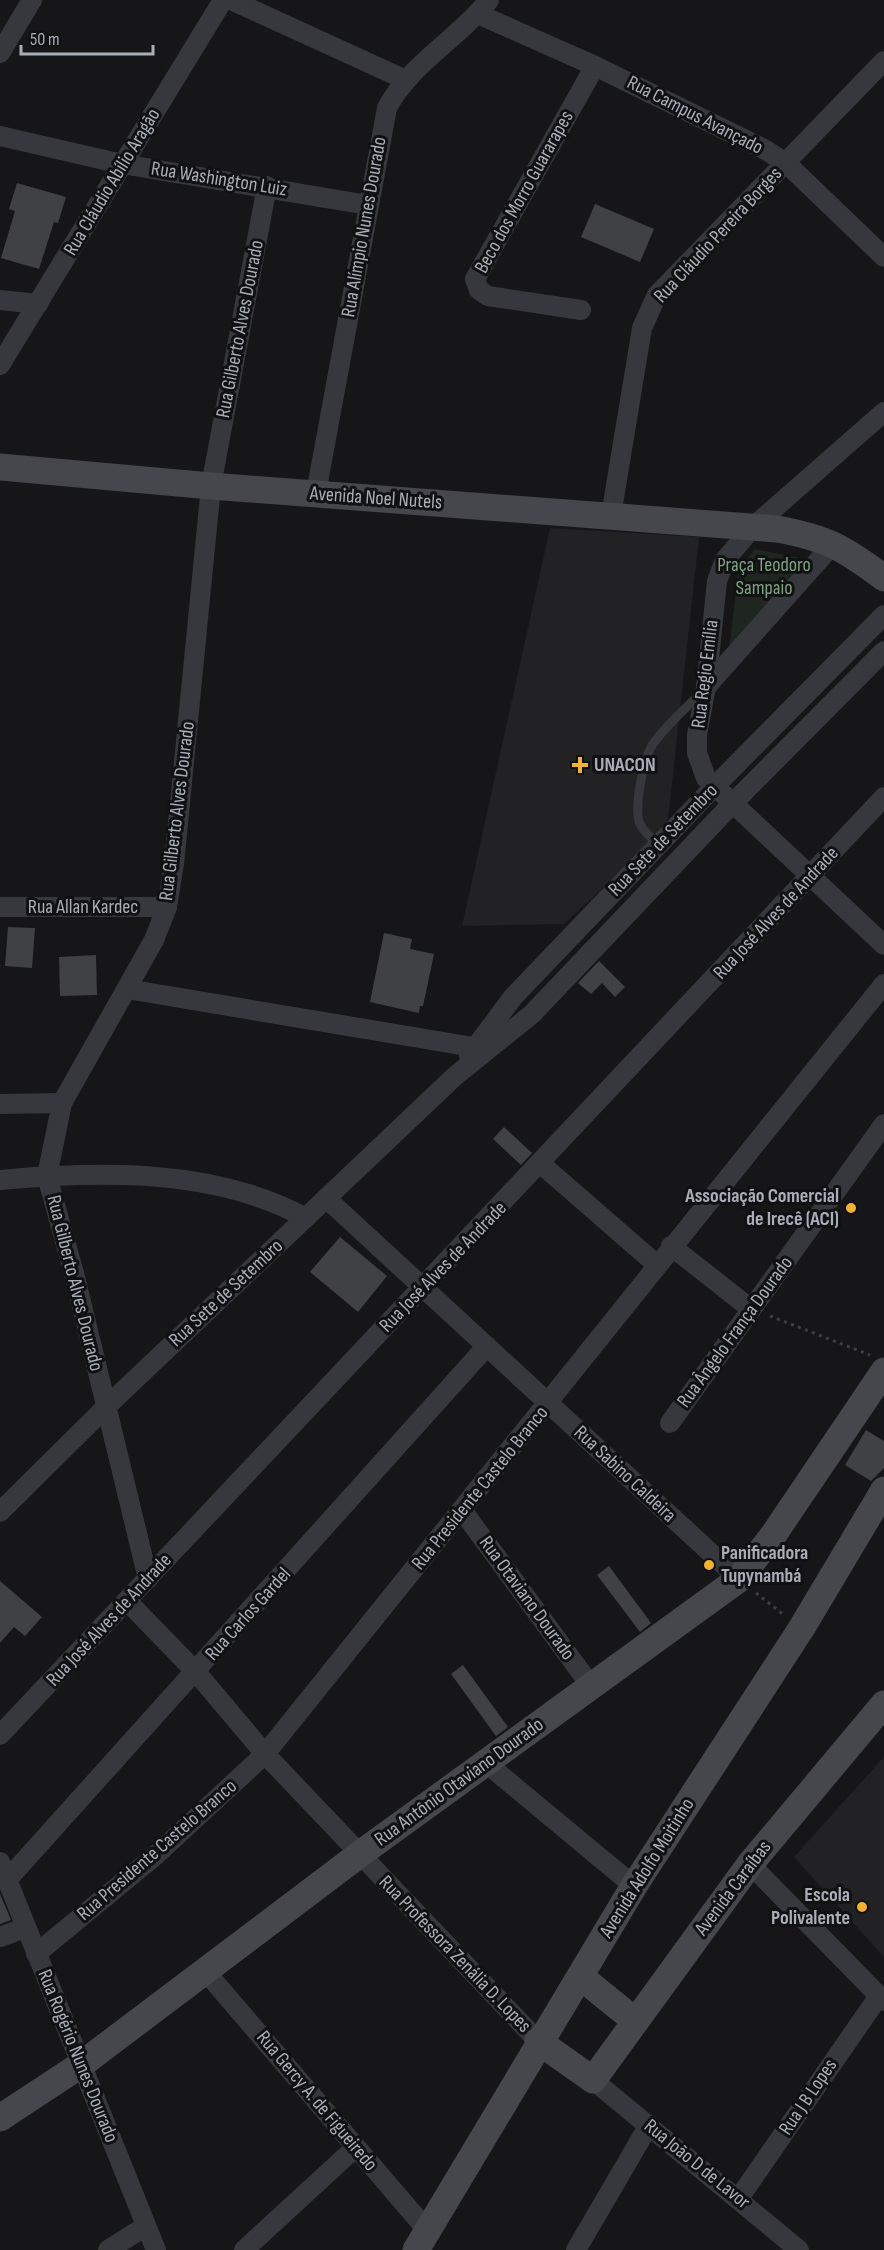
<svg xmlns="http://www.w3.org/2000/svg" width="884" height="2250" font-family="'Sofia Sans Condensed',sans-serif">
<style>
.built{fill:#222225}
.green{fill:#1e261f}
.building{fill:#404145}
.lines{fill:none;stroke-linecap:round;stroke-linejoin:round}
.path{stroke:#3d3f44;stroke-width:3;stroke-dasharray:3 4.5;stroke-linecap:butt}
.lane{stroke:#37383d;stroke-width:9}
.street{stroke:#37383d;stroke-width:20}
.secondary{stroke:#45474d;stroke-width:27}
.poi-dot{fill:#f2b134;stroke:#111113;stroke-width:2}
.labels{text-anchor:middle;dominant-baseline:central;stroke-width:6;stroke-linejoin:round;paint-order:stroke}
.street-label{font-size:20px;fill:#a8adb8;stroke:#111113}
.park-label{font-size:20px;fill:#7fa381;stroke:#111113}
.poi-label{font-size:20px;font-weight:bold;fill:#a8adb8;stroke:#111113;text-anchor:start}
</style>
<rect width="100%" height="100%" fill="#161618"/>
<g class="built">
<path d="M 550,528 L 699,537 L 667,828 L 564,924 L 462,926 Z"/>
<path d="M 884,1757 L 884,1957 L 794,1857 Z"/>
</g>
<path class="green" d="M 754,549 L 811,560 L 729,650 L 738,574 Z"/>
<g class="building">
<path d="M 17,183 L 66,197 L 58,223 L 54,222 L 39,269 L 1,258 L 15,211 L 9,209 Z"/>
<path d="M 595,204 L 654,229 L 640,262 L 581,237 Z"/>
<path d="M 8,927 L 35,928 L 32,968 L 5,966 Z"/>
<path d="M 384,933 L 412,939 L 410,949 L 434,954 L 423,1006 L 420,1006 L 419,1013 L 370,1002 Z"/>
<path d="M 96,955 L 97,995 L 60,996 L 59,957 Z"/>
<path d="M 599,961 L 625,987 L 615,997 L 602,983 L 591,994 L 578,983 Z"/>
<path d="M 504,1127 L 532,1153 L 521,1165 L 493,1139 Z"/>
<path d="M 340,1237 L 387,1276 L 358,1312 L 310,1272 Z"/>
<path d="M 866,1430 L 884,1441 L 884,1468 L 871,1481 L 845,1465 Z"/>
<path d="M 609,1566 L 651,1623 L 640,1632 L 597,1575 Z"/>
<path d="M 0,1581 L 42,1617 L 25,1636 L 14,1627 L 0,1643 Z"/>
<path d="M 463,1665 L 508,1727 L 496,1736 L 451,1674 Z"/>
<path d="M 0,1894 L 11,1920 L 0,1924 Z"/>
</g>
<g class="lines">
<g class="path">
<path d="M 770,1316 L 870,1355"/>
<path d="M 756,1593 L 784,1615"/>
</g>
<path class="lane" d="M 659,844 C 652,839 644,832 640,824 C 633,809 644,757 653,744 C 666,725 685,709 701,693"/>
<g class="street">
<path d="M 231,0 L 406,80"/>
<path d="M 478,14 L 595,66 L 764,149 L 786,163 L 884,257"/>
<path d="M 0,53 L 32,0"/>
<path d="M 0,136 L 122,164 L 368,205"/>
<path d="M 0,300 L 38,304"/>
<path d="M 581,310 L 488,296 L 479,290 L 475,279 L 595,66"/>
<path d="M 0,365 L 223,0"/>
<path d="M 884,412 L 753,527 L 725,560 L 717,581 L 706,687 L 697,735 L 697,753 L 706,778 L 884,945"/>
<path d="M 316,493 L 387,108 C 410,64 458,39 489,0"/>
<path d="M 611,516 L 642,328 L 657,295 L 884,61"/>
<path d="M 706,687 L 834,543"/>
<path d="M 0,907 L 167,907"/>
<path d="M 127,989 L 485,1049"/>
<path d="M 469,1056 L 513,997 L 714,787 L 884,615"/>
<path d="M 0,1104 L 62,1103"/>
<path d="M 541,1164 L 656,1264"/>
<path d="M 0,1180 C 100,1171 215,1168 306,1218"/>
<path d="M 326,1198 L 739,1579"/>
<path d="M 671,1246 L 751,1309"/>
<path d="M 670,1423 L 884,1124"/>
<path d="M 462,1510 L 591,1686"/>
<path d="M 0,1512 L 106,1407 L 454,1077 L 532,1014 L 732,804 L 884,651"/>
<path d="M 148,1579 L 75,1277 L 47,1176 L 62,1103 L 154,940 L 167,907 L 174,864 L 211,486 L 267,186"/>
<path d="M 128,1602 L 196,1672 L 265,1754 L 538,2041"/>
<path d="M 0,1735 L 884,797"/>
<path d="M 486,1763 L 634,1886"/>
<path d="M 0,1862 L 156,2250"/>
<path d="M 750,1864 L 884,2001"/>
<path d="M 7,1880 L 487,1346"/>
<path d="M 0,1937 L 25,1928"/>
<path d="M 36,1954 L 156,1855 L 265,1754 L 884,984"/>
<path d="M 206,1972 L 427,2230"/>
<path d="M 593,2080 L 799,2250"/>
<path d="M 739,2198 L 879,1996"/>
<path d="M 108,2250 L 146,2226"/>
<path d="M 244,2250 L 356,2147"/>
<path d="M 576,2250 L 649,2125"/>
</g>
<g class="secondary">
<path d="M 0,467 L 211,486 L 777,529 C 827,538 844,548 884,578"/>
<path d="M 581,1977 L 634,2020"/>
<path d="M 538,2041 L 593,2080 L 750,1864 L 884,1704"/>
<path d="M 0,2118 L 82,2064 L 360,1854 L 739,1579 L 774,1534 L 884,1371"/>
<path d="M 416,2250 L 634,1886 L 801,1629 L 884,1490"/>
</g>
</g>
<g class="poi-dot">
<path d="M577 756h6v6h6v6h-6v6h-6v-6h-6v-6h6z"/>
<circle cx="851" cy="1208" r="6"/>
<circle cx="709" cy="1565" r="6"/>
<circle cx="862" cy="1907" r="6"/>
</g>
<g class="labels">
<g class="street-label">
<text transform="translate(695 115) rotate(27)">Rua Campus Avançado</text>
<text transform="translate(219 179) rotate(9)">Rua Washington Luiz</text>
<text transform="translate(112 182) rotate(-59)">Rua Cláudio Abílio Aragão</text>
<text transform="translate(524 192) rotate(-61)">Beco dos Morro Guararapes</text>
<text transform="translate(364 227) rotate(-80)">Rua Alímpio Nunes Dourado</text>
<text transform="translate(718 235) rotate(-47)">Rua Cláudio Pereira Borges</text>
<text transform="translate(240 329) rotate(-79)">Rua Gilberto Alves Dourado</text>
<text transform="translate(376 498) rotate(4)">Avenida Noel Nutels</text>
<text transform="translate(705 674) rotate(-83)">Rua Regio Emília</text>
<text transform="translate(177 811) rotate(-83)">Rua Gilberto Alves Dourado</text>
<text transform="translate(663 840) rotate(-46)">Rua Sete de Setembro</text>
<text x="83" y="907">Rua Allan Kardec</text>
<text transform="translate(776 913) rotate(-47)">Rua José Alves de Andrade</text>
<text transform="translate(443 1267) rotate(-46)">Rua José Alves de Andrade</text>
<text transform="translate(75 1283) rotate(76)">Rua Gilberto Alves Dourado</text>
<text transform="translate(226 1293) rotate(-43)">Rua Sete de Setembro</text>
<text transform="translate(735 1332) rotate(-54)">Rua Ângelo França Dourado</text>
<text transform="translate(625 1474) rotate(43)">Rua Sabino Caldeira</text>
<text transform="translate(480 1488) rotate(-51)">Rua Presidente Castelo Branco</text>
<text transform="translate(527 1598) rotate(54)">Rua Otaviano Dourado</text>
<text transform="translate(248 1614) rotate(-48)">Rua Carlos Gardel</text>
<text transform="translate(109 1620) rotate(-47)">Rua José Alves de Andrade</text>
<text transform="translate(459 1782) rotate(-36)">Rua Antônio Otaviano Dourado</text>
<text transform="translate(157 1850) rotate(-41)">Rua Presidente Castelo Branco</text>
<text transform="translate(647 1868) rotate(-58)">Avenida Adolfo Moitinho</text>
<text transform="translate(733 1888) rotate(-53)">Avenida Caraíbas</text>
<text transform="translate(455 1954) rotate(46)">Rua Professora Zenália D. Lopes</text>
<text transform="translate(78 2056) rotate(68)">Rua Rogério Nunes Dourado</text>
<text transform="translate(808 2097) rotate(-56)">Rua J B Lopes</text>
<text transform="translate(317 2101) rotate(50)">Rua Gercy A. de Figueiredo</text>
<text transform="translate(697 2164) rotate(39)">Rua João D de Lavor</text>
</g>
<g class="park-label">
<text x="764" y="565">Praça Teodoro<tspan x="764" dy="23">Sampaio</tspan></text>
</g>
<g class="poi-label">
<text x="594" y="765">UNACON</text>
<text x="839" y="1196" text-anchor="end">Associação Comercial<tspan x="839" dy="23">de Irecê (ACI)</tspan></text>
<text x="721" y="1553">Panificadora<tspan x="721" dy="23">Tupynambá</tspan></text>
<text x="850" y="1895" text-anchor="end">Escola<tspan x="850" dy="23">Polivalente</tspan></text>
</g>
</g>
<path d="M21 45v9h132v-9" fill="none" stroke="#a8adb8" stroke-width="3"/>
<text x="30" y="45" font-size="18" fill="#a8adb8" stroke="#111113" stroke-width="4.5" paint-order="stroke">50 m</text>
</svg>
